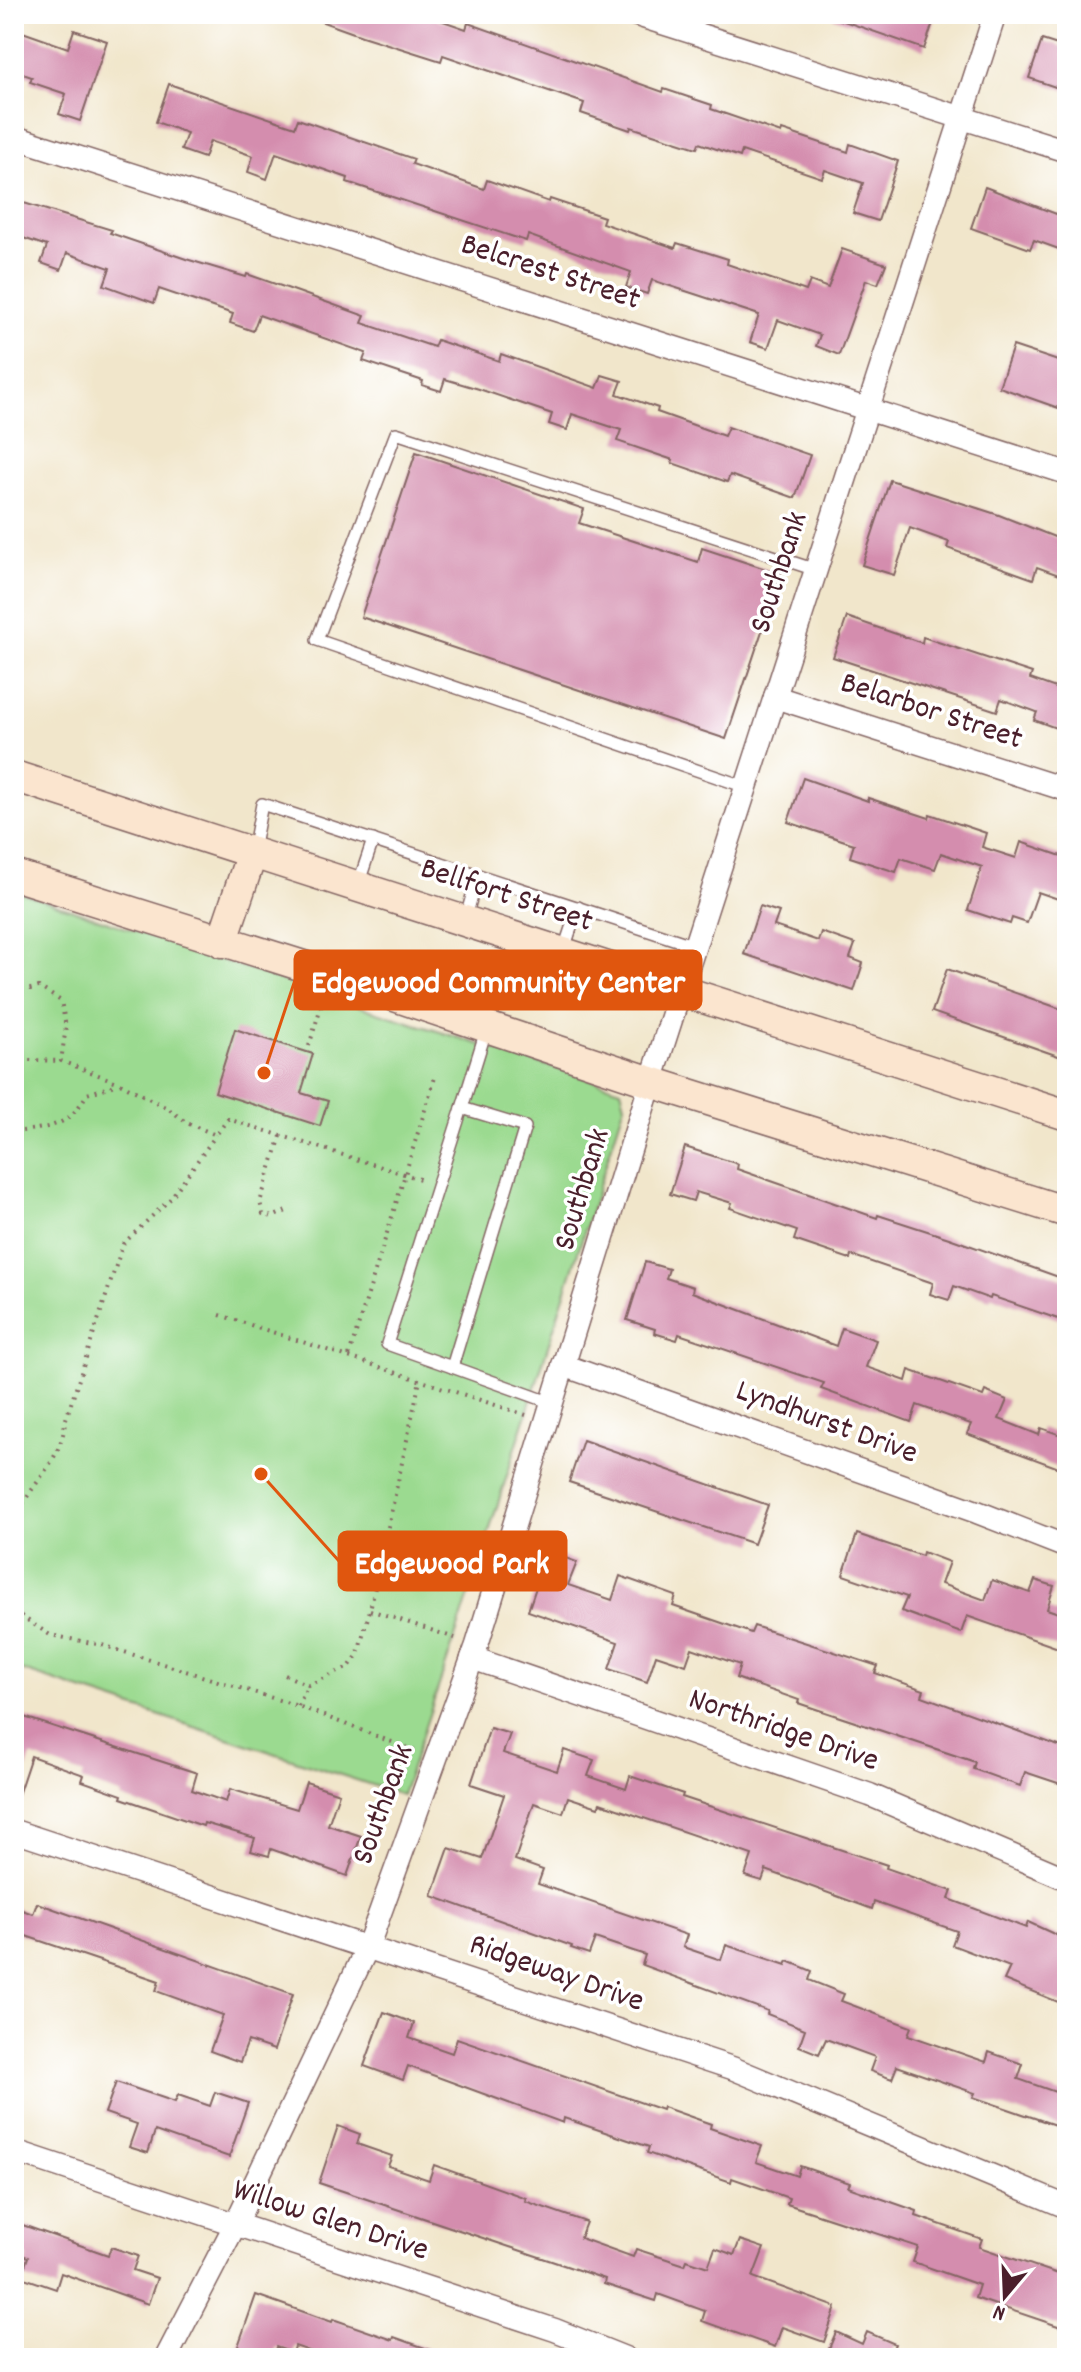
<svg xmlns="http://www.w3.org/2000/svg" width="1081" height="2372" font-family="Dekko,sans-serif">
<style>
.green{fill:#9bda90;stroke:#727c5e;stroke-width:2}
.building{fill:#d48dae}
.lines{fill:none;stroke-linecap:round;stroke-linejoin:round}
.service-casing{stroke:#846563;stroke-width:14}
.minor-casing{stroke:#846563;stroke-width:25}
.secondary-casing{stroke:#846563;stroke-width:33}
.path{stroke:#846563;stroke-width:4;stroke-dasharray:2 6;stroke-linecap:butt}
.service{stroke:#fff;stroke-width:11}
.minor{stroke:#fff;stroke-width:22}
.secondary{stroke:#fbe5cf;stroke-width:30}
.labels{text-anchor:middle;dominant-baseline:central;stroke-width:7;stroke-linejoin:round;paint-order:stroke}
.street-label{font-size:32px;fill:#4a1f2b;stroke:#fff}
.leader{fill:none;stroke:#e0560e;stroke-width:3}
.callout-dot{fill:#e0560e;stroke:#fff;stroke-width:3}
.callout{fill:#e0560e;stroke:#e0560e;stroke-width:3}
.callout-label{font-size:34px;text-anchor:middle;font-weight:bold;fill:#fff}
</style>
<rect width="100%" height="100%" fill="#fff"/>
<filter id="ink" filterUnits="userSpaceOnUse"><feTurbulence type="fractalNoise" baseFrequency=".0125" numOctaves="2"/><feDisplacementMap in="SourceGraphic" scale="16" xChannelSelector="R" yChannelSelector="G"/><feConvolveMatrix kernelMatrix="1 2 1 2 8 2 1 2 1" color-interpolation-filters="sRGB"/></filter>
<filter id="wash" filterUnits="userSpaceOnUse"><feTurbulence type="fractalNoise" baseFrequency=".006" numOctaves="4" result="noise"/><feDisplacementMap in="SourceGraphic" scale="32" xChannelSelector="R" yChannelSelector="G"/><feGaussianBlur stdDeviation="1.8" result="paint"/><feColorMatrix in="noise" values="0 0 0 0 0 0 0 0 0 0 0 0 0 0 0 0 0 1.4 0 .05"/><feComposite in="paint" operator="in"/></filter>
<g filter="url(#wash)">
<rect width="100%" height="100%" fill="#f1e6cb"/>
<path class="green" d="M 14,890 L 339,1000 L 621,1089 L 625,1104 L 461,1620 L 402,1795 L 14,1668 Z"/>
<g id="blocks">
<g class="building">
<path d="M 309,14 L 423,14 L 466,29 L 468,23 L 663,92 L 664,89 L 712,105 L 711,109 L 781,133 L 782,130 L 848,152 L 850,144 L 898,161 L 878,221 L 853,213 L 863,183 L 825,170 L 822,178 L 742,151 L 740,157 L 699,143 L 697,148 L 631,127 L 630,130 L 581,113 L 584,103 L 443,55 L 441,61 L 362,36 L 309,17 Z"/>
<path d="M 833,14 L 936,14 L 924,49 L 832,17 Z"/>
<path d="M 14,29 L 68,48 L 74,30 L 107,41 L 80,121 L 59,114 L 66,94 L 30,82 L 32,77 L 14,71 Z"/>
<path d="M 1042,40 L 1067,48 L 1067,91 L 1029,78 Z"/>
<path d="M 169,84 L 295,127 L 298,119 L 414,159 L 412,164 L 484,189 L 487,180 L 549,202 L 550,199 L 604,217 L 602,223 L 675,248 L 677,243 L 728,259 L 727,264 L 806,291 L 810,281 L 828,288 L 842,249 L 886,264 L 878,284 L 866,280 L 839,355 L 816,346 L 820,335 L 778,320 L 768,348 L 750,342 L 759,315 L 652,280 L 647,294 L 626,287 L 631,272 L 528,235 L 526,241 L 347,182 L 348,178 L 276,153 L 267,179 L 248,172 L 253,156 L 210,141 L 204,158 L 181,150 L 187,133 L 156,122 Z"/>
<path d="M 985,187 L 1067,218 L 1067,252 L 1034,240 L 1030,249 L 971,228 Z"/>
<path d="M 14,200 L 112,230 L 110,233 L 186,259 L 246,277 L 247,274 L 301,293 L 365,316 L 362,323 L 434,347 L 437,340 L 499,361 L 501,354 L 597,388 L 602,375 L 622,381 L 617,394 L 658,408 L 657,412 L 724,436 L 728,427 L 810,455 L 795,498 L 730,475 L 727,482 L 672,463 L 673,460 L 617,441 L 621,430 L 572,414 L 567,430 L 549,424 L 552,414 L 479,389 L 445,379 L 441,391 L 422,385 L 423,381 L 363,361 L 366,353 L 259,315 L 253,331 L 230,323 L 233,314 L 159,289 L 154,303 L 104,285 L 110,268 L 67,253 L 61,270 L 41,263 L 47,246 L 14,235 Z"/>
<path d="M 1013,346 L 1067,364 L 1067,411 L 999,387 Z"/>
<path d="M 416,452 L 584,509 L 579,523 L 698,562 L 702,548 L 781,574 L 726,739 L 361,617 Z"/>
<path d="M 890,480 L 999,515 L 1067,542 L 1067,578 L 1037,567 L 1033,579 L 947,548 L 949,542 L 910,528 L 894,575 L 862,565 Z"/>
<path d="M 847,617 L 922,643 L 923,637 L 1032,673 L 1030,679 L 1067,692 L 1067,732 L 1034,720 L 1037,712 L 1001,699 L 997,711 L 833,657 Z"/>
<path d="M 803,778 L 868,801 L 868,798 L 929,818 L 930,814 L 986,833 L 982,847 L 1016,858 L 1021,842 L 1067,858 L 1067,902 L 1038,892 L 1027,923 L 1012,918 L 1010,924 L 968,910 L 982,867 L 941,853 L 935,869 L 901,858 L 896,872 L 850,857 L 854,844 L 788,822 Z"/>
<path d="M 760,906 L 779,912 L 774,926 L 818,941 L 821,932 L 855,944 L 850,958 L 863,963 L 854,991 L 744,954 Z"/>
<path d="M 947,969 L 1067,1011 L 1067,1059 L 932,1012 Z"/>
<path d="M 235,1029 L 313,1054 L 301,1093 L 328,1101 L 320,1126 L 215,1092 Z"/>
<path d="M 685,1147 L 738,1164 L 737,1169 L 800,1191 L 877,1218 L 878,1215 L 949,1238 L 1067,1280 L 1067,1322 L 991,1296 L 990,1299 L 954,1286 L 949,1300 L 930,1294 L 933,1283 L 851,1255 L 850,1259 L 794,1240 L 797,1231 L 730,1208 L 732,1203 L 696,1192 L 693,1201 L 670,1194 Z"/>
<path d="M 645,1262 L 669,1269 L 666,1278 L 693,1287 L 692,1292 L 836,1346 L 842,1328 L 876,1340 L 866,1367 L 906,1381 L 909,1370 L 983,1396 L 985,1391 L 1007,1400 L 999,1419 L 1039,1435 L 1041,1428 L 1067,1437 L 1067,1471 L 967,1434 L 971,1424 L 917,1405 L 911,1422 L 821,1389 L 824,1383 L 679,1334 L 677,1340 L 654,1333 L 655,1329 L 627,1320 Z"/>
<path d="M 583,1440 L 768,1505 L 754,1544 L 569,1482 Z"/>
<path d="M 857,1534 L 922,1556 L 923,1552 L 949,1562 L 941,1584 L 985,1600 L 992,1580 L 1030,1593 L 1035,1580 L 1054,1586 L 1047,1609 L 1067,1616 L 1067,1651 L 967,1616 L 961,1633 L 901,1611 L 907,1597 L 843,1575 Z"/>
<path d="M 548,1552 L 577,1562 L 568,1585 L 612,1600 L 620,1576 L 676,1596 L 673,1606 L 751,1633 L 754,1626 L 878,1666 L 875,1673 L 924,1690 L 922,1696 L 1067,1749 L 1067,1786 L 1025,1772 L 1020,1786 L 973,1769 L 975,1762 L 798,1703 L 799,1700 L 736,1678 L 740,1665 L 692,1648 L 686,1665 L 656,1655 L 647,1682 L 609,1669 L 618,1642 L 528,1611 Z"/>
<path d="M 24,1717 L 197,1773 L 192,1790 L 226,1802 L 230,1789 L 297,1809 L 306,1782 L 339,1793 L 328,1825 L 361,1836 L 347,1876 L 271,1849 L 269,1856 L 251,1851 L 255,1838 L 204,1823 L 203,1826 L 121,1798 L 122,1795 L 82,1781 L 84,1775 L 31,1756 L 17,1798 L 14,1798 L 14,1745 Z"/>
<path d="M 490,1728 L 510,1734 L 503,1753 L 557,1771 L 564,1750 L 594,1760 L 588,1776 L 626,1789 L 630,1776 L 683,1794 L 682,1797 L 887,1865 L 886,1868 L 952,1891 L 949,1899 L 1026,1928 L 1028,1922 L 1067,1940 L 1067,1993 L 1063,2004 L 1004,1980 L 1010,1967 L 952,1945 L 957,1931 L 874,1902 L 872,1909 L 766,1870 L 762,1881 L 745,1876 L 752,1855 L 600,1803 L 598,1807 L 568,1797 L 563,1813 L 534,1803 L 515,1860 L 543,1870 L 538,1884 L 687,1935 L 683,1947 L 721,1960 L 726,1945 L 786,1965 L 788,1961 L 812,1971 L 809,1980 L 844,1994 L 841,2001 L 911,2027 L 908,2035 L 986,2062 L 989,2052 L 1023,2064 L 1018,2079 L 1067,2096 L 1067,2129 L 973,2097 L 975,2093 L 897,2066 L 892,2079 L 870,2071 L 875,2057 L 826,2039 L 819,2054 L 799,2046 L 805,2029 L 767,2014 L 768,2011 L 642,1965 L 645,1955 L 595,1938 L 589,1954 L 571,1948 L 572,1946 L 432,1896 L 449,1848 L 482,1859 L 504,1795 L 471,1784 Z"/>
<path d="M 37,1903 L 293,1994 L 274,2050 L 248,2041 L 240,2062 L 210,2051 L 223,2015 L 156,1991 L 159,1981 L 14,1932 L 14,1907 L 33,1914 Z"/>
<path d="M 384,2012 L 414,2023 L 409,2038 L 452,2053 L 457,2038 L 662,2110 L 663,2107 L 711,2124 L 710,2128 L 762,2146 L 756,2162 L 797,2176 L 800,2166 L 850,2183 L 848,2187 L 917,2211 L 916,2216 L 982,2239 L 979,2247 L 1067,2277 L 1067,2329 L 975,2298 L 979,2285 L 913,2262 L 918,2247 L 787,2204 L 789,2198 L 732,2178 L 731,2182 L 647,2153 L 649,2147 L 564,2118 L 563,2123 L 408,2066 L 403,2080 L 364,2066 Z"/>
<path d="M 116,2082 L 175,2102 L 178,2095 L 210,2106 L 215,2092 L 248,2103 L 229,2157 L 155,2131 L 148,2153 L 129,2147 L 137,2124 L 105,2113 Z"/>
<path d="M 338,2126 L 360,2134 L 357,2144 L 392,2156 L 388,2166 L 429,2180 L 434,2165 L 526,2198 L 525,2201 L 586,2222 L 580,2238 L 633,2257 L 636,2249 L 685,2265 L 687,2260 L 708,2267 L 715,2248 L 734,2255 L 740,2240 L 764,2248 L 753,2277 L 836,2307 L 824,2342 L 782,2327 L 775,2347 L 702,2321 L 705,2311 L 658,2294 L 656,2301 L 604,2284 L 605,2279 L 319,2183 Z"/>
<path d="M 14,2222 L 108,2255 L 111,2247 L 138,2256 L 133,2270 L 157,2278 L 148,2304 L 61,2273 L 56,2289 L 21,2277 L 28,2257 L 14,2252 Z"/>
<path d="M 256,2295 L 332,2322 L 333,2319 L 393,2340 L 394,2337 L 445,2355 L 445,2358 L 329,2358 L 295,2346 L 293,2353 L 276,2347 L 272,2358 L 265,2358 L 237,2349 Z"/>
<path d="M 836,2332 L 862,2344 L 867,2332 L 895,2344 L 890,2356 L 896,2358 L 825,2358 Z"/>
</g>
</g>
</g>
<g filter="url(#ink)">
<use href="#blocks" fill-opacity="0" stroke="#846563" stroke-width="2"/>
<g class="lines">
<g class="service-casing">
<g id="service">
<path d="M 746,787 L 317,640 L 396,433 L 816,570"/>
<path d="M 253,851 L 262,804 L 695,946"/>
<path d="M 358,885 L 373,840"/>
<path d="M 465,920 L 478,875"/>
<path d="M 563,952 L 578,907"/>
<path d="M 462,1108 L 525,1127 L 452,1367 L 387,1344 Z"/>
<path d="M 462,1108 L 487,1027"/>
<path d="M 452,1367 L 552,1403"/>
</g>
</g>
<g class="minor-casing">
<g id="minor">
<path d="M 634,14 L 1067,151"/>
<path d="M 14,137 L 1067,473"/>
<path d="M 775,697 L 1067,790"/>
<path d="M 563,1365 L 977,1512 L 1067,1547"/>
<path d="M 472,1658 L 870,1795 L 1067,1879"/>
<path d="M 14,1831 L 732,2068 L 1067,2207"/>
<path d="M 14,2151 L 555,2330 L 625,2358"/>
<path d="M 166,2358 L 235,2225 L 368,1946 L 477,1645 L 651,1082 L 995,14"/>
</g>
</g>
<g class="secondary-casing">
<g id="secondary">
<path d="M 14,776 L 1067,1115"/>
<path d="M 14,875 L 332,975 L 651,1082 L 1067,1212"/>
<path d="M 222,942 L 252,853"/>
</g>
</g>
<g class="path">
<path d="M 14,993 L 39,987 L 61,1001 L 66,1027 L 61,1061 L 120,1083 L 169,1109 L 187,1123 L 216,1135 L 228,1119 L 423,1180"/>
<path d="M 309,1046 L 323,1000"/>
<path d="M 14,1055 L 29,1060 L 61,1061"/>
<path d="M 14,1132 C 50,1127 68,1128 87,1094 L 118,1084"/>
<path d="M 281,1136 L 260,1202 L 263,1214 L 272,1217 L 289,1210"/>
<path d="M 220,1315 L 526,1415"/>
<path d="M 349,1356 L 436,1074"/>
<path d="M 14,1526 C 23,1488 61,1467 65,1422 L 123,1244 L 170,1199 L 216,1135"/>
<path d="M 14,1602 L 18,1614 L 50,1635 L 102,1645 L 298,1706 L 415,1751"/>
<path d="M 370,1610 L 455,1638"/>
<path d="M 285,1675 L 308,1685 L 349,1667 L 357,1656 L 370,1610 L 420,1380"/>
<path d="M 298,1706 L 308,1685"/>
</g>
<use href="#service" class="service"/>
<use href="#minor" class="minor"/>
<use href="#secondary" class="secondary"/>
</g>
</g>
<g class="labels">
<g class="street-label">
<text transform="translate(550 274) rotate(18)">Belcrest Street</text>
<text transform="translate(781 573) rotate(-72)">Southbank</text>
<text transform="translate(931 713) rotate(18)">Belarbor Street</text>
<text transform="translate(506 897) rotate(18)">Bellfort Street</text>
<text transform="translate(584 1190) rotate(-73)">Southbank</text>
<text transform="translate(826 1424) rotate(20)">Lyndhurst Drive</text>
<text transform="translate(783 1732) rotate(19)">Northridge Drive</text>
<text transform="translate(385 1805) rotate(-70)">Southbank</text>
<text transform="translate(556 1975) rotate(19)">Ridgeway Drive</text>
<text transform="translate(330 2222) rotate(18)">Willow Glen Drive</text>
</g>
</g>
<path class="leader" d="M264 1073L295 980M261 1474L339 1561"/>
<g class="callout-dot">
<circle cx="264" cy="1073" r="8"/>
<circle cx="261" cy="1474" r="8"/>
</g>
<g class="callout">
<rect x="295" y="951" width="406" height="58" rx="8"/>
<rect x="339" y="1532" width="227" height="58" rx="8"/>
</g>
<g class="callout-label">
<text x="498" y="992">Edgewood Community Center</text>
<text x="452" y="1573">Edgewood Park</text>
</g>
<rect width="1081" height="2372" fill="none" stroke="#fff" stroke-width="48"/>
<g transform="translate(1005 2296) rotate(199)" stroke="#ffffff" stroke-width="6" paint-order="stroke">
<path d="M0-6L14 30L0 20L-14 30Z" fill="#4a1f2b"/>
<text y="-12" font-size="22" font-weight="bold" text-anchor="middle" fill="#4a1f2b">N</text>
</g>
</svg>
